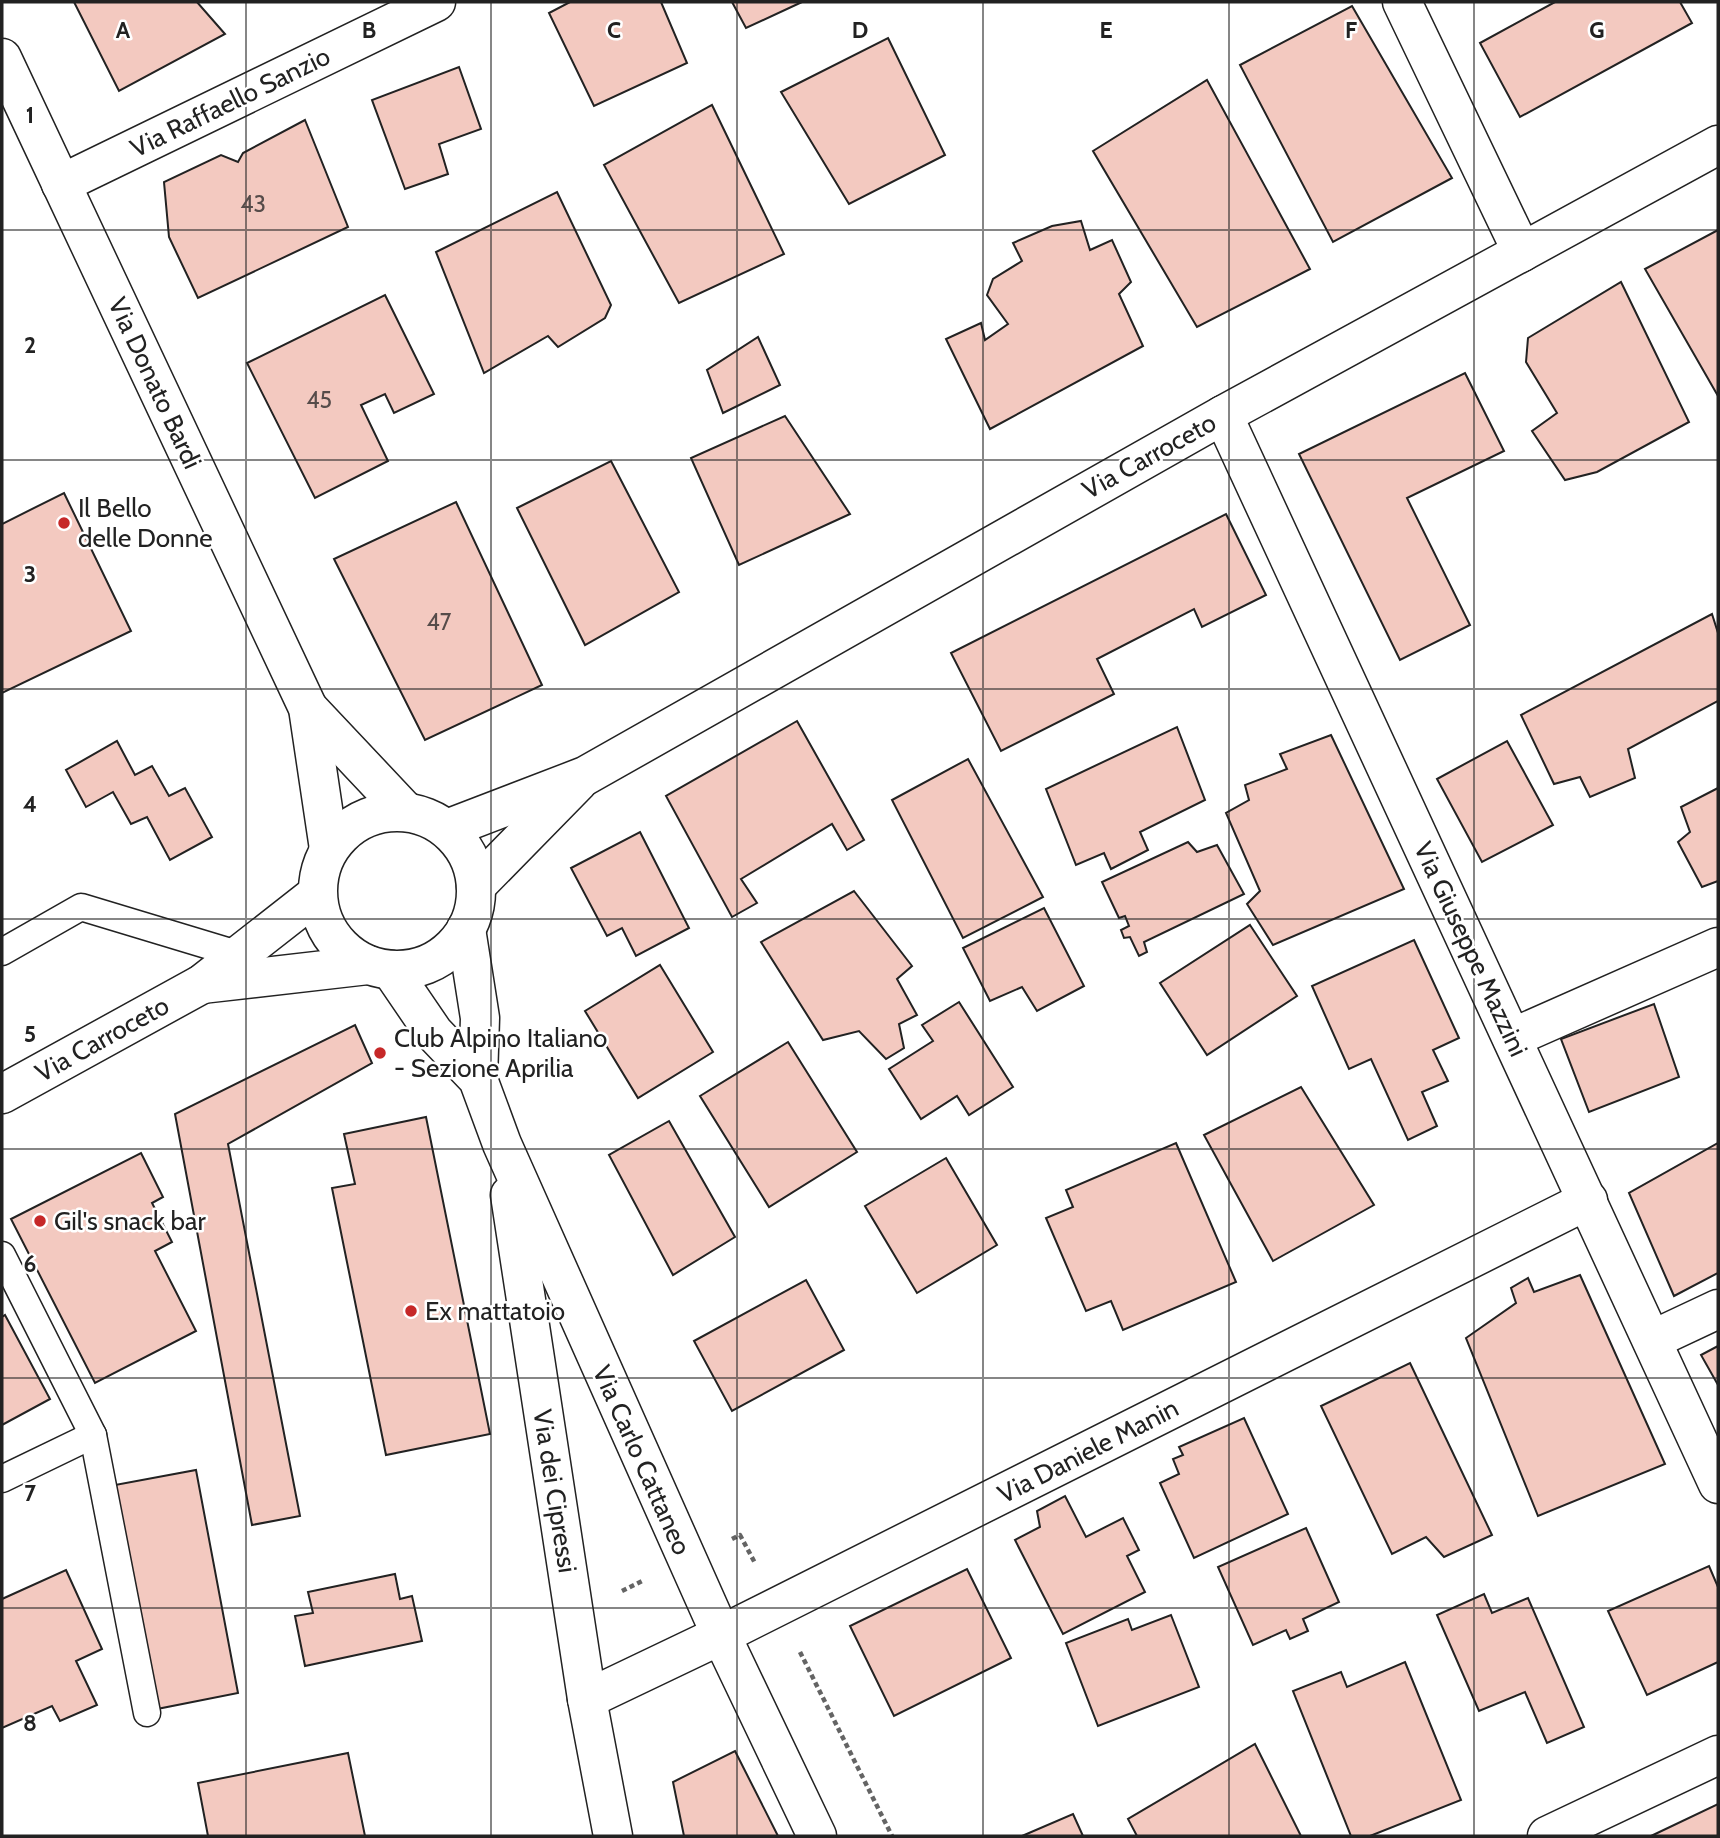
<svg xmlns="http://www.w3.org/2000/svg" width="1720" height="1838" font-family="Cabin,sans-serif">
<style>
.building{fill:#f3c9c0;stroke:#222;stroke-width:2}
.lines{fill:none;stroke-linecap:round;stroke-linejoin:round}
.service-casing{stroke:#222;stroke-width:29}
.minor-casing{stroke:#222;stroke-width:41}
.tertiary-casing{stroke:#222;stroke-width:41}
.path{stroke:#646464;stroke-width:4.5;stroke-dasharray:5 3.5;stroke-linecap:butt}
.service{stroke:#fff;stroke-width:26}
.minor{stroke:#fff;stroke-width:38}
.tertiary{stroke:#fff;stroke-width:38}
.grid{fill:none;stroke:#222;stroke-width:2;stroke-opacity:0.55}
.poi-dot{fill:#c62828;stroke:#fff;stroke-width:2.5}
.labels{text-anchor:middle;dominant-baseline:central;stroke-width:5;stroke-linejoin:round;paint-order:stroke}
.number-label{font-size:23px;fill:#564c4a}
.street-label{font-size:26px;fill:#222;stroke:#fff}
.poi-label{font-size:26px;fill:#222;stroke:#fff;text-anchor:start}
.grid-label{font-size:23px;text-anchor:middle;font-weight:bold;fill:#222;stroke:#fff;stroke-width:5;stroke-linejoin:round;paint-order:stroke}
</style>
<rect width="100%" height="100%" fill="#fff"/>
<g class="building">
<path d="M 74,2 L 197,2 L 225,34 L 119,91 Z"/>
<path d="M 570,2 L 661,2 L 687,63 L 594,106 L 549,13 Z"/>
<path d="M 732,2 L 802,2 L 746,28 Z"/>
<path d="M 1555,2 L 1680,2 L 1692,23 L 1520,117 L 1480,43 Z"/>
<path d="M 1352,6 L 1452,178 L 1333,242 L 1240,65 Z"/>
<path d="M 888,38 L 945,155 L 849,204 L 781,92 Z"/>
<path d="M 459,67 L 481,129 L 439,144 L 448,174 L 405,189 L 372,100 Z"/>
<path d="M 1207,80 L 1310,269 L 1197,327 L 1093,151 Z"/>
<path d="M 712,105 L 784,254 L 679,303 L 604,165 Z"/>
<path d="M 305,120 L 348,227 L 198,298 L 169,237 L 164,182 L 221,155 L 238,162 L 243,153 Z"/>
<path d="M 557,192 L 611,305 L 605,318 L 558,347 L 548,336 L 484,373 L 436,252 Z"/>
<path d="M 1081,221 L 1090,250 L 1112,240 L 1131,282 L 1119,294 L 1143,346 L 990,429 L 946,339 L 981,323 L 985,340 L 1008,324 L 987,295 L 993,279 L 1022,261 L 1013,243 L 1052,226 Z"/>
<path d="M 1718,230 L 1718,396 L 1645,269 Z"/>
<path d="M 1621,282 L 1689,422 L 1597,472 L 1565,480 L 1532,431 L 1557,413 L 1526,362 L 1528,338 Z"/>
<path d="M 385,295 L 434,394 L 394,413 L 385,394 L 361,405 L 388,461 L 315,498 L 247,363 Z"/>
<path d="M 758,337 L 780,385 L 723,413 L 707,370 Z"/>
<path d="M 1465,373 L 1504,451 L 1407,498 L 1470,625 L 1400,660 L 1299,454 Z"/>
<path d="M 785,416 L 850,514 L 739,565 L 691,458 Z"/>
<path d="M 611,461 L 679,592 L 585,645 L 517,508 Z"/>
<path d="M 64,493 L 131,631 L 2,693 L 2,524 Z"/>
<path d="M 456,502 L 542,685 L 425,740 L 334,559 Z"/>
<path d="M 1226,514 L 1266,595 L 1202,627 L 1194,609 L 1097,659 L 1114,694 L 1001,751 L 951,653 Z"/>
<path d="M 1712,614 L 1718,633 L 1718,701 L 1628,749 L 1635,778 L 1590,797 L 1580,777 L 1554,784 L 1521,715 Z"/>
<path d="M 797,721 L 864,840 L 847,850 L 832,824 L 741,879 L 757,903 L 732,917 L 666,796 Z"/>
<path d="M 1177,727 L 1205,800 L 1140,832 L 1148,850 L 1111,869 L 1104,853 L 1076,865 L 1046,789 Z"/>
<path d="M 1331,735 L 1404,889 L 1273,945 L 1247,904 L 1260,891 L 1226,813 L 1249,800 L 1245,785 L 1287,769 L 1280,754 Z"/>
<path d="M 117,741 L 135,775 L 152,766 L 169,796 L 185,788 L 212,837 L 170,860 L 147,817 L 131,824 L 113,792 L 86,807 L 66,770 Z"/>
<path d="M 1507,741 L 1553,825 L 1482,862 L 1437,779 Z"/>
<path d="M 968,759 L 1043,897 L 963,938 L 892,800 Z"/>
<path d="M 1718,788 L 1718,881 L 1702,887 L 1678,842 L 1690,832 L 1681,807 Z"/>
<path d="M 640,832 L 689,928 L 636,956 L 622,928 L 607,936 L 571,868 Z"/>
<path d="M 1188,842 L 1197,852 L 1217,845 L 1244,894 L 1144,942 L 1147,952 L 1139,956 L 1130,937 L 1124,938 L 1121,930 L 1129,926 L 1125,916 L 1119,918 L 1102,882 Z"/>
<path d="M 854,891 L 912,966 L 897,979 L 917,1015 L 899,1024 L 904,1048 L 886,1059 L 859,1031 L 823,1040 L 761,942 Z"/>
<path d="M 1044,908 L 1084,986 L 1037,1011 L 1022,987 L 990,1001 L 963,948 Z"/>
<path d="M 1250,925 L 1297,996 L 1207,1055 L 1160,983 Z"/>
<path d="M 1414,940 L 1459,1038 L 1433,1050 L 1448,1081 L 1422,1092 L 1437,1126 L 1408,1140 L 1371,1059 L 1349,1069 L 1312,986 Z"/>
<path d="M 660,965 L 713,1052 L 638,1098 L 585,1011 Z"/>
<path d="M 959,1002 L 1013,1087 L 969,1115 L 957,1096 L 921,1119 L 889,1069 L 933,1041 L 922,1025 Z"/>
<path d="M 1654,1004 L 1679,1077 L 1589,1112 L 1561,1039 Z"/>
<path d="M 355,1025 L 372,1063 L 228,1144 L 300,1516 L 252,1525 L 175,1114 Z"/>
<path d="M 788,1042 L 857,1152 L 769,1207 L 700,1096 Z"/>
<path d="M 1301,1087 L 1374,1205 L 1273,1261 L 1204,1135 Z"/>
<path d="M 426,1117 L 490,1434 L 386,1455 L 332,1188 L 355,1184 L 344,1134 Z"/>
<path d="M 669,1121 L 735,1237 L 673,1275 L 609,1155 Z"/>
<path d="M 1176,1143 L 1236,1282 L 1123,1330 L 1111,1301 L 1086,1311 L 1046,1218 L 1073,1207 L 1066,1190 Z"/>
<path d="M 1718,1143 L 1718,1273 L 1674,1296 L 1629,1193 Z"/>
<path d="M 141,1153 L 163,1197 L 152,1203 L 172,1242 L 155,1251 L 196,1331 L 95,1383 L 11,1219 Z"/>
<path d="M 946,1158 L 997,1245 L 917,1293 L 865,1206 Z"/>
<path d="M 1580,1275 L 1665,1464 L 1538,1516 L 1466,1338 L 1516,1303 L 1511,1288 L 1528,1278 L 1534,1292 Z"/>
<path d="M 806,1280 L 844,1350 L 732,1411 L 694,1341 Z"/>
<path d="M 5,1315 L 50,1399 L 2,1425 L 2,1317 Z"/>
<path d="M 1718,1346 L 1718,1385 L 1701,1355 Z"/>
<path d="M 1410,1363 L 1492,1535 L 1444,1557 L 1426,1537 L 1392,1554 L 1321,1406 Z"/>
<path d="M 1244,1418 L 1288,1514 L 1194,1558 L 1160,1483 L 1179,1474 L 1173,1459 L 1183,1455 L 1179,1447 Z"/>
<path d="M 196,1470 L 238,1693 L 157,1709 L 115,1485 Z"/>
<path d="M 1065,1496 L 1086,1537 L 1123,1518 L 1139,1550 L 1127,1556 L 1145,1592 L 1063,1634 L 1015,1540 L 1040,1527 L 1037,1511 Z"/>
<path d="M 1306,1528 L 1339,1602 L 1303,1619 L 1308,1631 L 1290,1639 L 1286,1630 L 1253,1645 L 1218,1567 Z"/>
<path d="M 1709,1566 L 1718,1587 L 1718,1662 L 1647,1695 L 1608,1611 Z"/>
<path d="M 967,1569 L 1011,1658 L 894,1716 L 850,1626 Z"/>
<path d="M 66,1570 L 102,1649 L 76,1661 L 97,1705 L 60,1721 L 52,1706 L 2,1728 L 2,1599 Z"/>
<path d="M 395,1574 L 400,1599 L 412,1596 L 422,1641 L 305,1666 L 295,1616 L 313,1613 L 308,1592 Z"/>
<path d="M 1484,1594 L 1492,1613 L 1528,1598 L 1584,1727 L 1547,1743 L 1525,1692 L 1479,1711 L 1437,1615 Z"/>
<path d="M 1171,1615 L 1199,1687 L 1098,1726 L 1066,1643 L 1128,1619 L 1132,1630 Z"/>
<path d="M 1405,1662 L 1461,1800 L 1370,1836 L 1351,1836 L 1293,1691 L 1341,1672 L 1347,1687 Z"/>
<path d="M 1255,1744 L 1301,1836 L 1137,1836 L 1128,1819 Z"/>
<path d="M 735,1751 L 778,1836 L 684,1836 L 673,1782 Z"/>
<path d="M 348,1753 L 365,1836 L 208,1836 L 198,1783 Z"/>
<path d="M 1718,1804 L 1718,1836 L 1651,1836 Z"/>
<path d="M 1073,1814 L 1083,1836 L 1022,1836 Z"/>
</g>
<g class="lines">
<g class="service-casing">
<g id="service">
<path d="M 2,952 L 81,907 L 240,955"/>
<path d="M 2,1255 L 93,1435 L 147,1713"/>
<path d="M 2,1479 L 93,1435"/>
</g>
</g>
<g class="minor-casing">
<g id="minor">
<path d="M 1402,2 L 1522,252"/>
<path d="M 2,58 L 308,708 L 329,849"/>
<path d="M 61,184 L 436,2"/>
<path d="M 1223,415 L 1718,1484"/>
<path d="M 308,708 L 406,812"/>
<path d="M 466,929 L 480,1018 L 478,1079"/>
<path d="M 391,970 L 434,1033 L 478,1079 L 502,1144 L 721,1635 L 817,1836"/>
<path d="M 1512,1038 L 1718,947"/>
<path d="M 510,1195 L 587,1699 L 613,1836"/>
<path d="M 1652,1340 L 1718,1309"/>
<path d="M 587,1699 L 721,1635 L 1588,1200"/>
<path d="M 1547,1836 L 1718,1755"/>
</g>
</g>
<g class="tertiary-casing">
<g id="tertiary">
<circle cx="397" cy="891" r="79"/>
<path d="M 447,829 L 585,776 L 1223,415 L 1718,145"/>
<path d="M 476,886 L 578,782"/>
<path d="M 202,984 L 368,965"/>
<path d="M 2,1094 L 202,984 L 317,894"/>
</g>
</g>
<g class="path">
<path d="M 732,1539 L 740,1535 L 755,1563"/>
<path d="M 622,1591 L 642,1581"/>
<path d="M 800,1652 L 892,1836"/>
</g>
<use href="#service" class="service"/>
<use href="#minor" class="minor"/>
<use href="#tertiary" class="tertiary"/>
</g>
<path class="grid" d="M 246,2 L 246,1836M 491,2 L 491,1836M 737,2 L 737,1836M 983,2 L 983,1836M 1229,2 L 1229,1836M 1474,2 L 1474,1836M 2,230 L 1718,230M 2,460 L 1718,460M 2,689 L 1718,689M 2,919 L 1718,919M 2,1149 L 1718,1149M 2,1378 L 1718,1378M 2,1608 L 1718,1608"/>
<g class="poi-dot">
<circle cx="64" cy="523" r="7"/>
<circle cx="380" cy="1053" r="7"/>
<circle cx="40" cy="1221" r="7"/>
<circle cx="411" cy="1311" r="7"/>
</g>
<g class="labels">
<g class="number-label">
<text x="253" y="204">43</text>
<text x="319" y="400">45</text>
<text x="439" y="622">47</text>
</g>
<g class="street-label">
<text transform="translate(230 102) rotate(-26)">Via Raffaello Sanzio</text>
<text transform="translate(155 383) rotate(65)">Via Donato Bardi</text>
<text transform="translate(1149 456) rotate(-29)">Via Carroceto</text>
<text transform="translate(1471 949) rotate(65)">Via Giuseppe Mazzini</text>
<text transform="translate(102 1039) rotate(-29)">Via Carroceto</text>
<text transform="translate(1088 1451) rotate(-27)">Via Daniele Manin</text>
<text transform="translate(642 1460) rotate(66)">Via Carlo Cattaneo</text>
<text transform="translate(555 1491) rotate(81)">Via dei Cipressi</text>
</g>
<g class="poi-label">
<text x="78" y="508">Il Bello<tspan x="78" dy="30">delle Donne</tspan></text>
<text x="394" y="1038">Club Alpino Italiano<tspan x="394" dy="30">- Sezione Aprilia</tspan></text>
<text x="54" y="1221">Gil's snack bar</text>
<text x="425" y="1311">Ex mattatoio</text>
</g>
</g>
<g class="grid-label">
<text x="123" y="38">A</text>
<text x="369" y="38">B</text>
<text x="614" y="38">C</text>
<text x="860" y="38">D</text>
<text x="1106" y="38">E</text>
<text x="1351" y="38">F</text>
<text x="1597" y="38">G</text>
<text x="30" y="123">1</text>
<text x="30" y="353">2</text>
<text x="30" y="582">3</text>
<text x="30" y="812">4</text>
<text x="30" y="1042">5</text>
<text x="30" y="1272">6</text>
<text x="30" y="1501">7</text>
<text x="30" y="1731">8</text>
</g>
<rect width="1720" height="1838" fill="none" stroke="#222222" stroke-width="7"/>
</svg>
